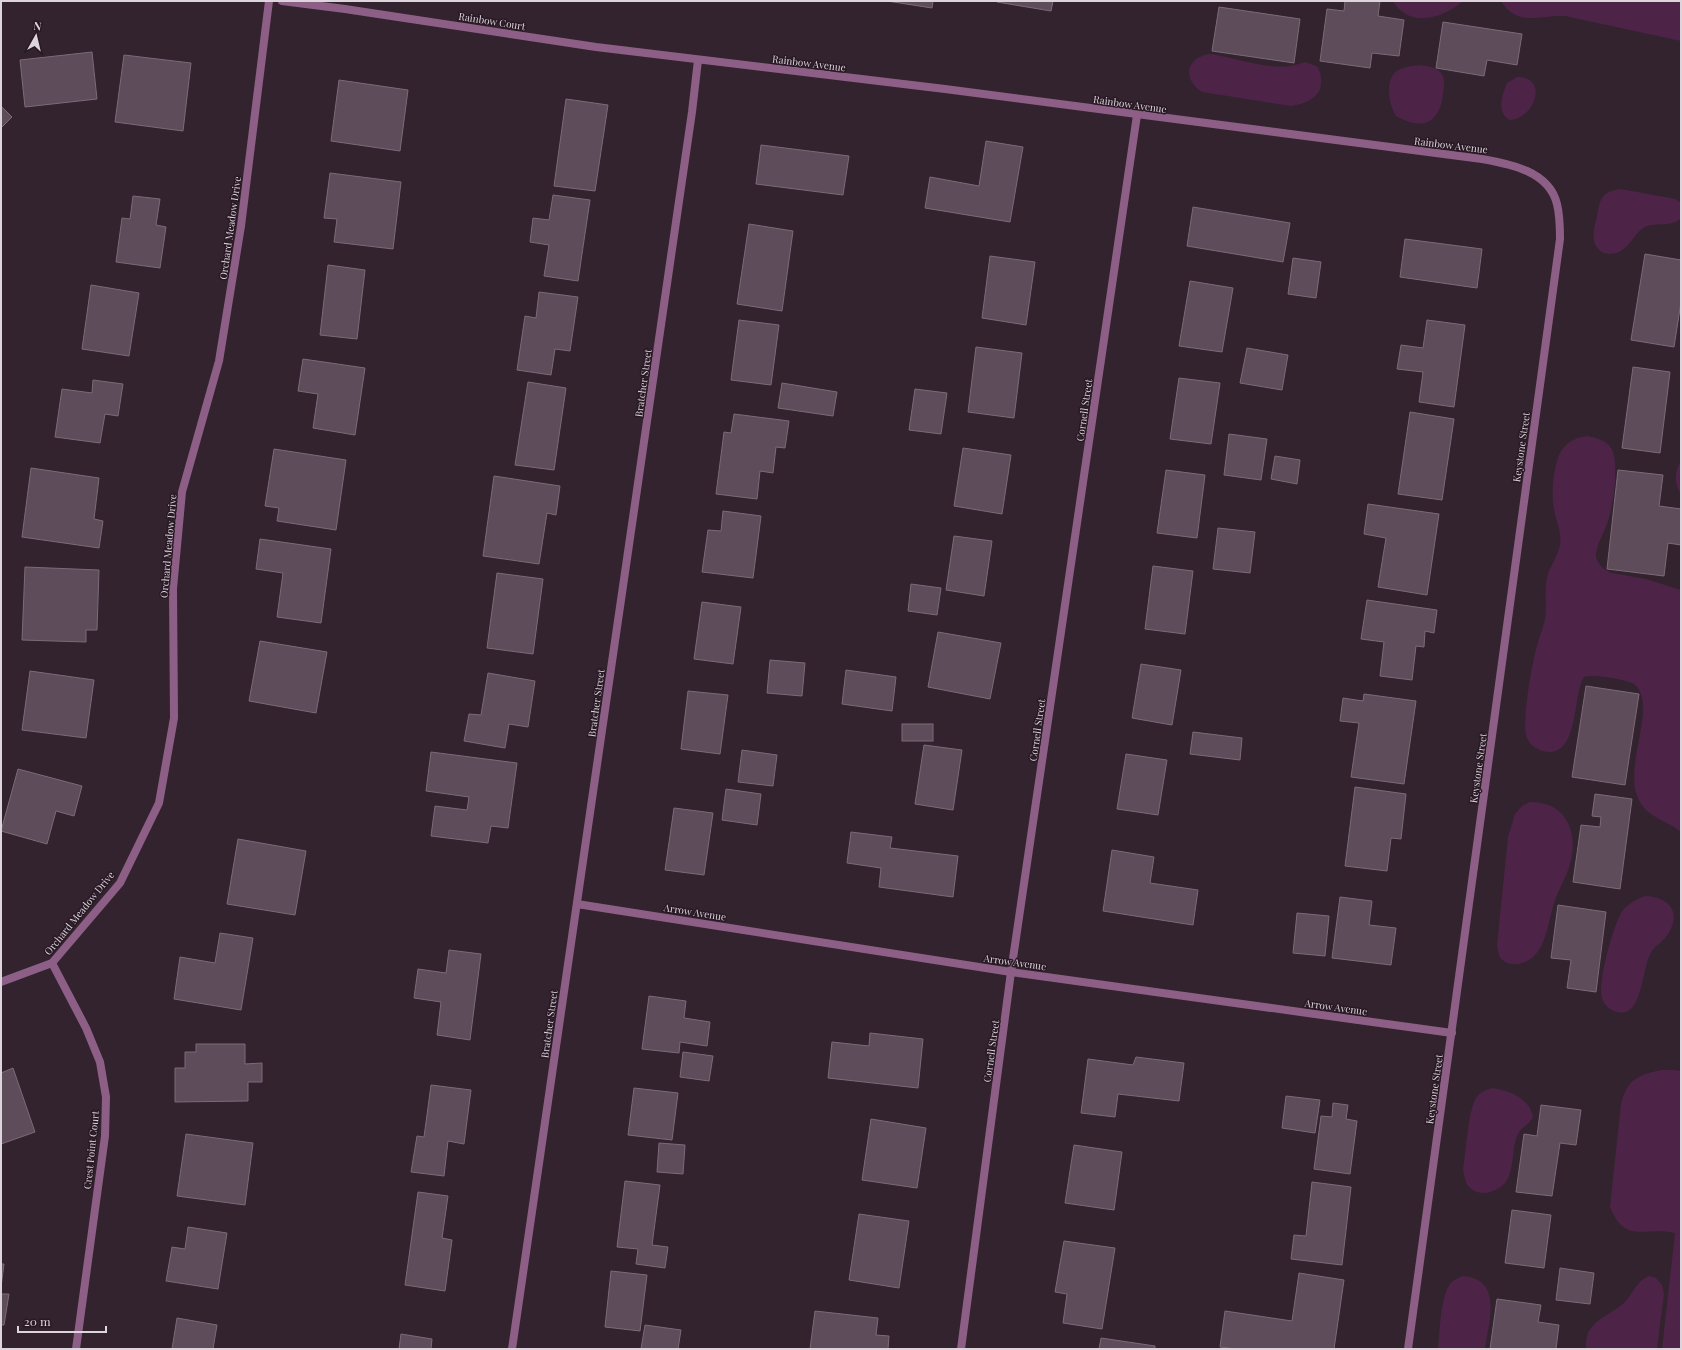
<svg xmlns="http://www.w3.org/2000/svg" width="1682" height="1350" font-family="'Playfair Display',serif">
<style>
.green{fill:#4d2447}
.building{fill:#5e4c5a;stroke:#7c6a79}
.lines{fill:none;stroke-linecap:round;stroke-linejoin:round}
.street{stroke:#8e5f86;stroke-width:8}
.labels{text-anchor:middle;dominant-baseline:central;stroke-width:3;stroke-linejoin:round;paint-order:stroke}
.street-label{font-size:10px;fill:#ded4dc;stroke:#281925}
</style>
<rect width="100%" height="100%" fill="#32232f"/>
<g class="green">
<path d="M 1393,1 L 1463,1 C 1444,18 1409,29 1393,1 Z"/>
<path d="M 1501,1 L 1681,1 L 1681,41 L 1565,16 C 1539,15 1517,27 1501,1 Z"/>
<path d="M 1209,54 C 1233,57 1267,70 1291,66 C 1296,65 1301,63 1306,62 L 1318,67 C 1328,91 1314,103 1291,106 L 1202,92 C 1182,79 1186,58 1209,54 Z"/>
<path d="M 1419,65 C 1427,66 1437,67 1442,74 C 1445,79 1444,87 1443,93 C 1440,124 1422,131 1396,116 C 1389,104 1384,80 1397,71 C 1403,67 1412,66 1419,65 Z"/>
<path d="M 1517,77 C 1550,77 1534,119 1510,120 C 1496,113 1502,95 1507,83 Z"/>
<path d="M 1621,189 L 1675,199 L 1681,203 L 1681,218 C 1672,228 1655,221 1643,228 C 1634,234 1630,247 1619,252 C 1614,254 1607,255 1602,252 C 1589,243 1594,229 1597,216 C 1598,210 1599,203 1602,198 C 1607,191 1614,190 1621,189 Z"/>
<path d="M 1587,436 C 1596,438 1606,440 1611,448 C 1620,462 1613,508 1607,524 C 1604,533 1596,545 1596,556 C 1597,564 1604,570 1612,573 L 1646,579 L 1681,590 L 1681,832 C 1668,821 1649,818 1640,802 C 1620,769 1660,705 1634,684 C 1623,679 1595,674 1584,677 C 1572,695 1580,760 1543,751 C 1536,749 1530,745 1527,738 C 1521,725 1532,662 1537,646 C 1539,637 1543,629 1545,620 C 1547,606 1544,592 1547,578 C 1549,567 1559,555 1560,544 C 1562,531 1556,522 1554,509 C 1551,494 1553,473 1558,458 C 1563,444 1573,438 1587,436 Z"/>
<path d="M 1681,461 L 1681,495 C 1674,483 1674,472 1681,461 Z"/>
<path d="M 1530,802 C 1566,801 1579,833 1570,864 C 1566,878 1558,890 1554,903 C 1549,919 1547,942 1535,955 C 1527,964 1508,969 1500,957 C 1498,954 1498,949 1497,945 L 1508,837 L 1515,814 L 1522,806 Z"/>
<path d="M 1645,896 C 1669,897 1682,912 1668,934 C 1664,941 1656,945 1652,951 C 1641,965 1644,1026 1612,1010 C 1607,1007 1604,1004 1602,998 C 1597,984 1613,927 1621,913 C 1627,904 1635,900 1645,896 Z"/>
<path d="M 1661,1070 L 1674,1070 L 1681,1071 L 1681,1349 L 1662,1349 L 1675,1233 C 1645,1226 1625,1245 1610,1207 L 1621,1104 C 1627,1080 1637,1075 1661,1070 Z"/>
<path d="M 1492,1088 C 1508,1090 1530,1098 1533,1117 C 1529,1125 1520,1128 1517,1136 C 1510,1153 1517,1182 1495,1190 C 1489,1193 1483,1194 1477,1192 C 1466,1188 1465,1180 1463,1170 C 1466,1153 1468,1111 1476,1098 C 1480,1092 1486,1090 1492,1088 Z"/>
<path d="M 1463,1276 C 1503,1279 1489,1322 1485,1349 L 1438,1349 C 1440,1331 1440,1299 1450,1284 C 1453,1280 1458,1278 1463,1276 Z"/>
<path d="M 1649,1276 L 1656,1278 L 1662,1285 L 1664,1294 L 1657,1349 L 1586,1349 C 1586,1343 1586,1336 1589,1331 C 1597,1318 1613,1313 1624,1303 C 1633,1294 1637,1280 1649,1276 Z"/>
</g>
<g class="building">
<path d="M 887,1 L 933,1 L 932,8 Z"/>
<path d="M 997,1 L 1053,1 L 1051,11 L 997,2 Z"/>
<path d="M 1345,1 L 1380,1 L 1378,16 L 1404,20 L 1399,56 L 1372,53 L 1370,68 L 1320,61 L 1327,9 L 1344,11 Z"/>
<path d="M 1219,7 L 1300,19 L 1294,63 L 1212,51 Z"/>
<path d="M 1443,22 L 1522,34 L 1517,65 L 1487,60 L 1484,76 L 1436,68 Z"/>
<path d="M 92,52 L 97,99 L 25,107 L 20,60 Z"/>
<path d="M 124,55 L 191,63 L 183,131 L 115,122 Z"/>
<path d="M 339,80 L 408,90 L 400,151 L 331,141 Z"/>
<path d="M 566,99 L 608,105 L 595,191 L 554,186 Z"/>
<path d="M 1,106 L 12,117 L 1,128 Z"/>
<path d="M 986,141 L 1023,147 L 1010,222 L 925,208 L 930,177 L 979,186 Z"/>
<path d="M 761,145 L 849,156 L 843,195 L 756,184 Z"/>
<path d="M 330,173 L 401,182 L 393,249 L 334,242 L 337,219 L 324,218 Z"/>
<path d="M 553,195 L 590,200 L 578,281 L 544,276 L 549,245 L 530,242 L 533,218 L 549,220 Z"/>
<path d="M 133,196 L 160,199 L 156,225 L 166,227 L 160,268 L 116,262 L 122,218 L 130,219 Z"/>
<path d="M 1193,207 L 1290,223 L 1283,262 L 1187,246 Z"/>
<path d="M 749,224 L 793,231 L 782,311 L 737,304 Z"/>
<path d="M 1405,239 L 1482,249 L 1477,288 L 1400,277 Z"/>
<path d="M 1645,254 L 1681,260 L 1681,302 L 1674,347 L 1631,340 Z"/>
<path d="M 990,256 L 1035,262 L 1026,325 L 982,318 Z"/>
<path d="M 1293,258 L 1321,262 L 1316,298 L 1288,294 Z"/>
<path d="M 328,265 L 365,270 L 357,339 L 320,335 Z"/>
<path d="M 1190,281 L 1233,288 L 1222,352 L 1179,346 Z"/>
<path d="M 91,285 L 139,293 L 129,356 L 82,349 Z"/>
<path d="M 539,292 L 578,297 L 570,351 L 555,349 L 551,375 L 517,370 L 525,316 L 536,318 Z"/>
<path d="M 739,320 L 779,325 L 771,385 L 731,380 Z"/>
<path d="M 1427,320 L 1465,325 L 1454,407 L 1419,402 L 1423,372 L 1397,369 L 1401,345 L 1423,348 Z"/>
<path d="M 976,347 L 1022,353 L 1014,418 L 968,412 Z"/>
<path d="M 1247,348 L 1288,355 L 1282,390 L 1240,383 Z"/>
<path d="M 303,359 L 365,368 L 355,435 L 313,428 L 318,394 L 298,391 Z"/>
<path d="M 1633,367 L 1670,372 L 1660,453 L 1622,448 Z"/>
<path d="M 1179,378 L 1220,383 L 1211,444 L 1170,439 Z"/>
<path d="M 93,380 L 123,384 L 118,416 L 105,414 L 100,443 L 55,437 L 62,389 L 92,393 Z"/>
<path d="M 528,382 L 566,388 L 554,470 L 515,465 Z"/>
<path d="M 782,383 L 837,392 L 833,416 L 778,408 Z"/>
<path d="M 915,389 L 947,393 L 941,434 L 909,430 Z"/>
<path d="M 1410,412 L 1454,419 L 1442,500 L 1398,494 Z"/>
<path d="M 734,414 L 789,421 L 785,448 L 776,447 L 773,473 L 760,471 L 757,499 L 716,494 L 724,432 L 731,433 Z"/>
<path d="M 1229,434 L 1267,439 L 1261,480 L 1224,475 Z"/>
<path d="M 963,448 L 1011,455 L 1002,514 L 954,506 Z"/>
<path d="M 274,449 L 346,460 L 336,530 L 277,521 L 279,508 L 265,506 Z"/>
<path d="M 1275,456 L 1300,460 L 1297,484 L 1271,479 Z"/>
<path d="M 31,468 L 99,478 L 94,519 L 103,521 L 99,548 L 22,537 Z"/>
<path d="M 1166,470 L 1205,475 L 1197,538 L 1157,533 Z"/>
<path d="M 1618,470 L 1663,475 L 1659,506 L 1681,509 L 1681,545 L 1668,543 L 1664,576 L 1607,569 Z"/>
<path d="M 494,476 L 560,486 L 556,515 L 547,513 L 539,564 L 483,556 Z"/>
<path d="M 1368,504 L 1439,514 L 1427,595 L 1378,587 L 1386,538 L 1364,534 Z"/>
<path d="M 723,511 L 761,516 L 753,578 L 702,572 L 708,530 L 721,531 Z"/>
<path d="M 1218,528 L 1255,532 L 1250,573 L 1213,569 Z"/>
<path d="M 954,536 L 992,541 L 984,596 L 946,590 Z"/>
<path d="M 260,539 L 331,549 L 321,623 L 277,617 L 283,573 L 256,569 Z"/>
<path d="M 1153,566 L 1193,571 L 1185,634 L 1145,629 Z"/>
<path d="M 25,567 L 99,570 L 97,630 L 86,630 L 86,642 L 22,640 Z"/>
<path d="M 497,573 L 543,579 L 533,654 L 487,648 Z"/>
<path d="M 911,584 L 941,588 L 937,615 L 908,611 Z"/>
<path d="M 1367,600 L 1437,610 L 1434,633 L 1425,631 L 1424,647 L 1416,646 L 1412,680 L 1380,676 L 1384,642 L 1361,639 Z"/>
<path d="M 702,602 L 741,607 L 733,664 L 694,659 Z"/>
<path d="M 938,632 L 1001,643 L 990,699 L 928,687 Z"/>
<path d="M 260,641 L 327,652 L 316,713 L 249,701 Z"/>
<path d="M 770,660 L 805,663 L 802,696 L 767,693 Z"/>
<path d="M 1141,664 L 1181,670 L 1172,725 L 1132,718 Z"/>
<path d="M 846,670 L 896,677 L 892,711 L 842,704 Z"/>
<path d="M 30,671 L 94,680 L 86,738 L 22,730 Z"/>
<path d="M 488,673 L 535,681 L 528,727 L 509,724 L 505,748 L 464,741 L 469,714 L 481,715 Z"/>
<path d="M 1586,686 L 1639,694 L 1625,785 L 1572,777 Z"/>
<path d="M 688,691 L 728,695 L 720,754 L 681,749 Z"/>
<path d="M 1364,694 L 1416,701 L 1404,784 L 1351,777 L 1359,723 L 1340,721 L 1343,698 L 1363,701 Z"/>
<rect x="902" y="724" width="31" height="17"/>
<path d="M 1193,732 L 1242,738 L 1240,760 L 1190,754 Z"/>
<path d="M 924,745 L 962,750 L 953,810 L 915,804 Z"/>
<path d="M 742,750 L 777,755 L 773,786 L 738,782 Z"/>
<path d="M 431,752 L 517,763 L 508,828 L 491,826 L 488,843 L 431,836 L 435,806 L 467,810 L 469,797 L 426,791 Z"/>
<path d="M 1126,754 L 1167,760 L 1158,815 L 1117,809 Z"/>
<path d="M 18,769 L 82,786 L 74,816 L 56,811 L 47,844 L 1,831 Z"/>
<path d="M 1355,787 L 1406,794 L 1401,839 L 1391,838 L 1387,871 L 1345,866 Z"/>
<path d="M 726,789 L 761,794 L 757,825 L 722,820 Z"/>
<path d="M 1595,794 L 1632,799 L 1620,889 L 1573,882 L 1581,825 L 1600,827 L 1601,817 L 1592,816 Z"/>
<path d="M 674,808 L 713,813 L 704,875 L 665,870 Z"/>
<path d="M 851,832 L 892,837 L 890,848 L 958,856 L 953,897 L 879,887 L 881,868 L 847,863 Z"/>
<path d="M 238,839 L 306,851 L 295,915 L 227,904 Z"/>
<path d="M 1112,850 L 1154,857 L 1150,883 L 1198,890 L 1193,925 L 1103,911 Z"/>
<path d="M 1340,897 L 1372,901 L 1369,925 L 1396,928 L 1391,965 L 1332,958 Z"/>
<path d="M 1558,905 L 1606,912 L 1596,992 L 1567,988 L 1571,960 L 1551,958 Z"/>
<path d="M 1297,913 L 1329,916 L 1325,956 L 1293,953 Z"/>
<path d="M 220,933 L 253,938 L 241,1010 L 174,999 L 180,957 L 215,963 Z"/>
<path d="M 449,950 L 481,954 L 470,1040 L 437,1035 L 441,1002 L 414,998 L 418,969 L 446,973 Z"/>
<path d="M 649,996 L 686,1001 L 684,1018 L 710,1022 L 707,1046 L 680,1042 L 679,1053 L 642,1049 Z"/>
<path d="M 870,1033 L 923,1039 L 918,1088 L 828,1078 L 832,1042 L 869,1046 Z"/>
<path d="M 196,1044 L 245,1044 L 245,1064 L 262,1063 L 262,1082 L 248,1082 L 248,1101 L 175,1102 L 175,1068 L 185,1068 L 185,1052 L 196,1052 Z"/>
<path d="M 683,1052 L 713,1056 L 709,1081 L 680,1077 Z"/>
<path d="M 1136,1057 L 1184,1063 L 1179,1101 L 1118,1094 L 1115,1117 L 1081,1113 L 1088,1059 L 1133,1065 Z"/>
<path d="M 13,1068 L 35,1132 L 1,1144 L 1,1073 Z"/>
<path d="M 431,1085 L 471,1090 L 464,1144 L 448,1141 L 444,1176 L 411,1172 L 417,1136 L 424,1137 Z"/>
<path d="M 634,1088 L 678,1093 L 672,1140 L 628,1135 Z"/>
<path d="M 1286,1096 L 1320,1100 L 1315,1133 L 1282,1128 Z"/>
<path d="M 1333,1103 L 1348,1105 L 1346,1119 L 1357,1121 L 1350,1174 L 1314,1169 L 1321,1116 L 1332,1117 Z"/>
<path d="M 1541,1105 L 1581,1110 L 1576,1145 L 1560,1143 L 1552,1196 L 1516,1192 L 1524,1134 L 1537,1136 Z"/>
<path d="M 871,1119 L 926,1128 L 917,1188 L 862,1180 Z"/>
<path d="M 186,1134 L 253,1143 L 245,1205 L 177,1196 Z"/>
<path d="M 659,1143 L 685,1145 L 683,1174 L 657,1172 Z"/>
<path d="M 1074,1145 L 1122,1152 L 1114,1210 L 1065,1203 Z"/>
<path d="M 625,1181 L 660,1185 L 652,1245 L 668,1247 L 665,1268 L 636,1264 L 638,1249 L 617,1247 Z"/>
<path d="M 1312,1182 L 1351,1187 L 1342,1265 L 1291,1259 L 1294,1235 L 1306,1236 Z"/>
<path d="M 418,1192 L 448,1196 L 442,1238 L 452,1240 L 445,1291 L 405,1285 Z"/>
<path d="M 1512,1210 L 1551,1215 L 1544,1268 L 1505,1263 Z"/>
<path d="M 859,1214 L 909,1221 L 899,1288 L 849,1280 Z"/>
<path d="M 188,1227 L 227,1233 L 218,1289 L 166,1281 L 172,1247 L 185,1249 Z"/>
<path d="M 1064,1241 L 1115,1248 L 1102,1329 L 1063,1323 L 1067,1294 L 1055,1292 Z"/>
<path d="M 1,1264 L 4,1264 L 1,1287 Z"/>
<path d="M 1560,1268 L 1594,1273 L 1590,1304 L 1556,1300 Z"/>
<path d="M 611,1271 L 647,1275 L 640,1331 L 605,1327 Z"/>
<path d="M 1299,1273 L 1344,1280 L 1334,1349 L 1236,1349 L 1220,1347 L 1225,1311 L 1292,1321 Z"/>
<path d="M 1,1294 L 9,1294 L 4,1325 L 1,1325 Z"/>
<path d="M 1497,1299 L 1541,1305 L 1538,1322 L 1559,1325 L 1556,1349 L 1490,1349 Z"/>
<path d="M 815,1311 L 878,1318 L 876,1335 L 889,1336 L 888,1349 L 810,1349 Z"/>
<path d="M 177,1318 L 217,1325 L 213,1349 L 172,1349 Z"/>
<path d="M 645,1325 L 681,1330 L 678,1349 L 641,1349 Z"/>
<path d="M 401,1334 L 432,1339 L 431,1349 L 399,1349 Z"/>
<path d="M 1101,1338 L 1155,1346 L 1155,1349 L 1099,1349 Z"/>
</g>
<g class="lines">
<g class="street">
<path d="M 282,1 L 345,9 L 596,47 L 945,89 L 1482,159 C 1510,164 1549,171 1557,204 C 1560,216 1560,227 1560,239 L 1408,1349"/>
<path d="M 577,904 L 1011,972 L 1452,1033"/>
<path d="M 52,963 L 86,1028 L 100,1062 L 106,1097 L 105,1136 L 76,1349"/>
<path d="M 1,982 L 52,963 L 120,883 L 159,803 L 174,718 L 173,589 L 182,492 L 219,361 L 241,226 L 269,1"/>
<path d="M 512,1349 L 692,112 L 698,60"/>
<path d="M 961,1349 L 1011,972 L 1137,115"/>
</g>
</g>
<g class="labels">
<g class="street-label">
<text transform="translate(492 21) rotate(9)">Rainbow Court</text>
<text transform="translate(809 63) rotate(7)">Rainbow Avenue</text>
<text transform="translate(1130 104) rotate(8)">Rainbow Avenue</text>
<text transform="translate(1451 145) rotate(7)">Rainbow Avenue</text>
<text transform="translate(230 228) rotate(-82)">Orchard Meadow Drive</text>
<text transform="translate(643 383) rotate(-82)">Bratcher Street</text>
<text transform="translate(1084 410) rotate(-82)">Cornell Street</text>
<text transform="translate(1521 447) rotate(-82)">Keystone Street</text>
<text transform="translate(168 546) rotate(-85)">Orchard Meadow Drive</text>
<text transform="translate(596 703) rotate(-82)">Bratcher Street</text>
<text transform="translate(1037 730) rotate(-82)">Cornell Street</text>
<text transform="translate(1478 768) rotate(-82)">Keystone Street</text>
<text transform="translate(695 912) rotate(9)">Arrow Avenue</text>
<text transform="translate(79 913) rotate(-51)">Orchard Meadow Drive</text>
<text transform="translate(1015 962) rotate(8)">Arrow Avenue</text>
<text transform="translate(1336 1007) rotate(8)">Arrow Avenue</text>
<text transform="translate(549 1024) rotate(-82)">Bratcher Street</text>
<text transform="translate(991 1051) rotate(-82)">Cornell Street</text>
<text transform="translate(1434 1089) rotate(-82)">Keystone Street</text>
<text transform="translate(91 1150) rotate(-84)">Crest Point Court</text>
</g>
</g>
<rect width="1682" height="1350" fill="none" stroke="#ded4dc" stroke-width="4"/>
<g transform="translate(36 36) rotate(8)" stroke="#281925" stroke-width="3" paint-order="stroke">
<path d="M0-3L7 15L0 10L-7 15Z" fill="#ded4dc"/>
<text y="-6" font-size="11" font-weight="bold" text-anchor="middle" fill="#ded4dc">N</text>
</g>
<path d="M18 1326v6h88v-6" fill="none" stroke="#ded4dc" stroke-width="2"/>
<text x="24" y="1326" font-size="12" fill="#ded4dc" stroke="#281925" stroke-width="3" paint-order="stroke">20 m</text>
</svg>
